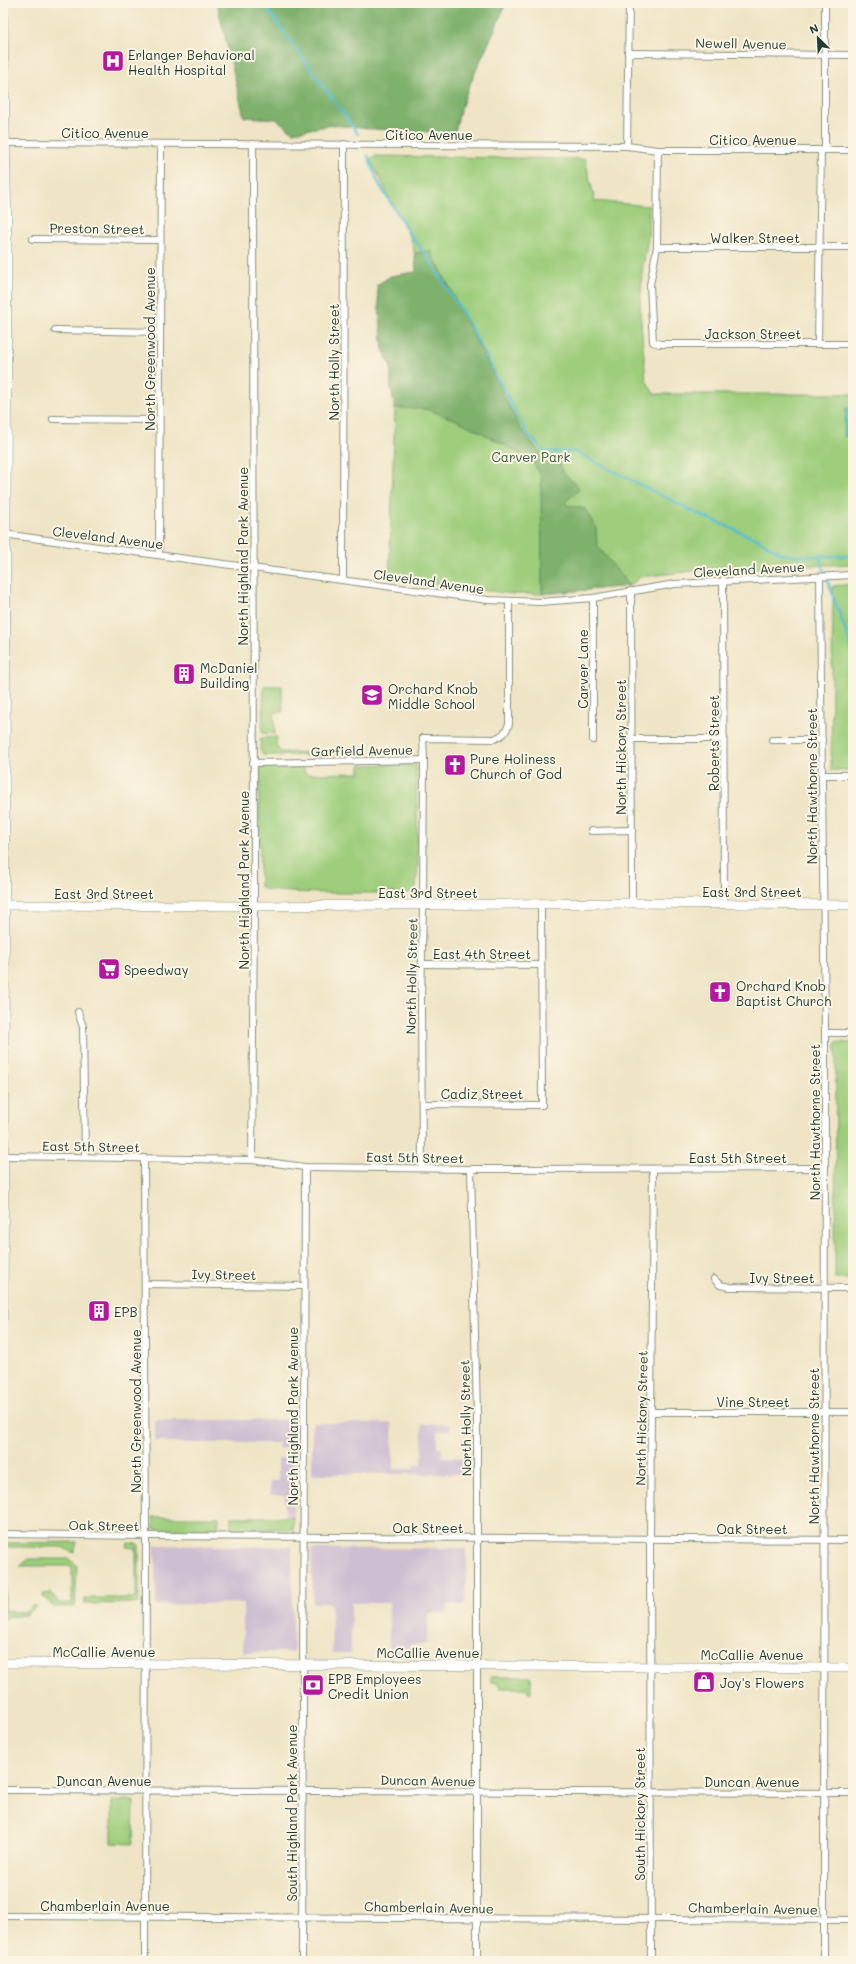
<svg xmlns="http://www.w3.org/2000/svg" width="856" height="1964" font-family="Mali,sans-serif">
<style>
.industrial{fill:#cdbed2}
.green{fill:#9ece7c;stroke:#5e8658}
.forest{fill:#7eb16c;stroke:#4e7750}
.water{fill:#53bdcf;stroke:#397d82}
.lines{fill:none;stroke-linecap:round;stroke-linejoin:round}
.stream{stroke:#53bdcf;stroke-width:2.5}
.street-casing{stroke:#87917d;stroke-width:8}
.secondary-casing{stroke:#87917d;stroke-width:10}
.street{stroke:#fff;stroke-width:6}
.secondary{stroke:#fff;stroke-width:9}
.labels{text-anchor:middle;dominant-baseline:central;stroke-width:4;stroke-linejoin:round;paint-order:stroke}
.street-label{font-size:13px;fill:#1f3d34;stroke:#fcf5e5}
.poi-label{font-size:13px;fill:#1f3d34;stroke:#fcf5e5;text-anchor:start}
.park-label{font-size:13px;fill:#385a42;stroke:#fcf5e5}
</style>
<rect width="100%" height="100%" fill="#fcf5e5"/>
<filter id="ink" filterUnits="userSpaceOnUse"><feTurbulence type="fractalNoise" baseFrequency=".025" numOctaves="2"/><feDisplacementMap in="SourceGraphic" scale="8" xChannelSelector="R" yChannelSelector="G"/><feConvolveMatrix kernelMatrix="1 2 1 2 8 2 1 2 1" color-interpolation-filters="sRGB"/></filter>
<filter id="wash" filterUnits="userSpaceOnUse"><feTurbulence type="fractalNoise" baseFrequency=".012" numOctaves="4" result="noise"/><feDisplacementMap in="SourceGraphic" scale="16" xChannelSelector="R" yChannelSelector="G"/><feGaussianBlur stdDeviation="0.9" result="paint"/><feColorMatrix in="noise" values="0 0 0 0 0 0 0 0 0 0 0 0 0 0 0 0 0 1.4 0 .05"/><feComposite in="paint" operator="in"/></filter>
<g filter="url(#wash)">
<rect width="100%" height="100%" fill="#efe5c6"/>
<g class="industrial">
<path d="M 155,1420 L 294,1420 L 294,1448 L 278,1448 L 278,1443 L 167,1443 L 166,1441 L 155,1441 Z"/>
<path d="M 312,1423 L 392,1423 L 393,1469 L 414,1469 L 414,1464 L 422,1464 L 422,1424 L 450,1424 L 450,1431 L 437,1431 L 437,1448 L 442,1448 L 442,1457 L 467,1458 L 467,1474 L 312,1474 Z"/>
<path d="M 278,1458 L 294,1458 L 293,1517 L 285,1516 L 285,1495 L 270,1495 L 270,1481 L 278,1481 Z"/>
<path d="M 155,1545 L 292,1547 L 293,1652 L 243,1652 L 243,1603 L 156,1605 Z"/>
<path d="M 465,1548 L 467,1560 L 465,1605 L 448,1605 L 447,1613 L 428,1613 L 427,1644 L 409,1645 L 409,1654 L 389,1652 L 389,1603 L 351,1603 L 351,1653 L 332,1653 L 331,1603 L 313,1603 L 311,1549 Z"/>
</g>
<g class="green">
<path d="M 376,156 L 585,159 L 595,201 L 649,206 L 648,237 L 642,272 L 640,311 L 646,380 L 654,394 L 853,394 L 853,564 L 703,570 L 640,577 L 629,586 L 542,594 L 513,594 L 389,578 L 395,409 L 391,389 L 391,367 L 383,349 L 377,285 L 391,276 L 417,272 L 413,244 L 370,159 Z"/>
<path d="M 853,584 L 853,770 L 831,770 L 833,586 Z"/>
<path d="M 264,686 L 282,686 L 283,712 L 274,713 L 275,734 L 262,733 Z"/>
<path d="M 277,737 L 276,745 L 280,752 L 321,753 L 322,756 L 263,755 L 260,750 L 261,738 Z"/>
<path d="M 261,765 L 281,769 L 304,768 L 305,774 L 360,773 L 360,765 L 416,765 L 418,867 L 415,893 C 391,892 272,896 260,887 L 259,797 Z"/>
<path d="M 836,1042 L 853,1043 L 853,1279 L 835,1279 Z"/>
<path d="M 153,1517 L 219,1517 L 218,1530 L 154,1529 Z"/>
<rect x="231" y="1517" width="62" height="12"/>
<path d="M 77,1542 L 74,1553 L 62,1547 L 3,1547 L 3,1543 Z"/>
<path d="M 128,1543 L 138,1544 L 139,1546 L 139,1603 L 85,1604 L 85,1599 L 89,1598 L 136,1598 L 136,1548 L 126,1547 Z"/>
<path d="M 29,1559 L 68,1559 L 77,1565 L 75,1607 L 54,1607 L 43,1597 L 43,1594 L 51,1593 L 57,1600 L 58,1603 L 72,1603 L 72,1566 L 20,1566 Z"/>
<path d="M 3,1562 L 8,1562 L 4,1571 L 6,1575 L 5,1611 L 27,1612 L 33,1605 L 36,1607 L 26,1615 L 7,1617 L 3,1621 Z"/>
<path d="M 490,1677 L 531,1677 L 531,1692 L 528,1692 L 527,1688 L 500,1688 L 498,1683 L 491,1682 Z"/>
<path d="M 112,1801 L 134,1801 L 133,1844 L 112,1843 Z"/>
</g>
<g class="forest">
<path d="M 217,3 L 504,3 L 505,5 C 489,48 463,88 455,133 L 371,129 L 333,125 L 293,132 L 276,119 L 244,117 Z"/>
<path d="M 431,251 L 520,428 L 541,454 L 558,458 L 563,473 L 578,486 L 578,491 L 565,502 L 567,505 L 585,509 L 596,528 L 597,545 L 629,586 L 542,594 L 541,477 L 534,464 L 516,451 L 459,421 L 426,409 L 395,408 L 391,389 L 391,367 L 383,349 L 377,285 L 391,276 L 416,272 L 415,253 Z"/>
</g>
<path class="water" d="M 846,408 L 853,409 L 853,437 L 844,436 Z"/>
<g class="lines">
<g class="stream">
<path d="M 263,3 L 358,134"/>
<path d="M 368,156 L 378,182 L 410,234 L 429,259 L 468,322 L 526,432 L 545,452 L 576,452 L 696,513 L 759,540 L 780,553 L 798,556 L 853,556"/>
<path d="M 819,556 L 853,652"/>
</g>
</g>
</g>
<g filter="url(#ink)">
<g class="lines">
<g class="street-casing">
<g id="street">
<path d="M 628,53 L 853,55"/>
<path d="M 5,143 L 627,146 L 658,150 L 853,150"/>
<path d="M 627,146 L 629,3"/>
<path d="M 658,150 L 657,247 L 650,285 L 653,342 L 660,344 L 853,344"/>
<path d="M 825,150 L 825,3"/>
<path d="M 33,239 L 160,240"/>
<path d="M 657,247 L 853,247"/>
<path d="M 55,330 L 160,332"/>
<path d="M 818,344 L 821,150"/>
<path d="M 53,419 L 159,420"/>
<path d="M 3,534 L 488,600 L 540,602 L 593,598 L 675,584 L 853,575"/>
<path d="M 159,554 L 161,144"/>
<path d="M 820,577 C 822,729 822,881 825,1033 L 824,1961"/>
<path d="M 343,580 L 344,144"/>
<path d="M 723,580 L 724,905"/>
<path d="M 631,591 L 632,903"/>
<path d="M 632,739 L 724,739"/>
<path d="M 593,740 L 593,598"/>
<path d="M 772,740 L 822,740"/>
<path d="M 253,763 L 424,760 L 423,738 L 494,739 C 502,736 506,733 509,724 L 509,601"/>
<path d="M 823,775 L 853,775"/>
<path d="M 591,831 L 632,830"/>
<path d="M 422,964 L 541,965"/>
<path d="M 78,1012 L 83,1027 L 85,1156"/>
<path d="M 825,1033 L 853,1033"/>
<path d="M 422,1104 L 542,1105 L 541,904"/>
<path d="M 4,1156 L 252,1160 L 305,1167 L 471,1169 L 825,1168"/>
<path d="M 144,1158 L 146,1536 L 145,1961"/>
<path d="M 252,1160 L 254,906 L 253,144"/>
<path d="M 422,1168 L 421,1000 L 423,905 L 424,760"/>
<path d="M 471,1169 L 477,1415 L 477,1961"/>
<path d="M 714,1279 L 720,1285 L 730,1287 L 853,1288"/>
<path d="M 146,1284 L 303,1286"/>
<path d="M 652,1412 L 853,1412"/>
<path d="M 3,1534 L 146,1536 L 853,1540"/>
<path d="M 3,1790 L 853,1793"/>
<path d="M 5,1916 L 853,1920"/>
<path d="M 302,1961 L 305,1167"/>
<path d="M 651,1961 L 650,1539 L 653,1169"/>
</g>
</g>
<g class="secondary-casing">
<g id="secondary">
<path d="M 3,19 L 7,240 L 3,1317"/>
<path d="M 3,905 L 254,906 L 632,903 L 853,905"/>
<path d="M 3,1663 L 853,1668"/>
</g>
</g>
<use href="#street" class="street"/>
<use href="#secondary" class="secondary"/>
</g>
</g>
<defs>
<g id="hospital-square" transform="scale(1.15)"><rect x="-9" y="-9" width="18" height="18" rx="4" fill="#b5179e" stroke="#fcf5e5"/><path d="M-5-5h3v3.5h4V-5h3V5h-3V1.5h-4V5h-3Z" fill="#fff"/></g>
<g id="building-square" transform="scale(1.15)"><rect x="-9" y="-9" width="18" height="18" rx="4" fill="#b5179e" stroke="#fcf5e5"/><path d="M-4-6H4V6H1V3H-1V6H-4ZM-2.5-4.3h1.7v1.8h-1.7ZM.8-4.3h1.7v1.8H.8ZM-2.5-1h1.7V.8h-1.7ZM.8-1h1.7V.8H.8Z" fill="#fff"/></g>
<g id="school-square" transform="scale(1.15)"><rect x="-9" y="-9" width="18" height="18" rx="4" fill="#b5179e" stroke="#fcf5e5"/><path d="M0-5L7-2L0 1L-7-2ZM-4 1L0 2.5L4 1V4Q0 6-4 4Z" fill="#fff"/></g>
<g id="church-square" transform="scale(1.15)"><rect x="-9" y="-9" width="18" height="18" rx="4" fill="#b5179e" stroke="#fcf5e5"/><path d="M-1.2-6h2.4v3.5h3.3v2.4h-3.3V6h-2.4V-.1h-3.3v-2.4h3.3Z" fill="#fff"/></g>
<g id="supermarket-square" transform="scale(1.15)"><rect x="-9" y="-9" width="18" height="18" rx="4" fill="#b5179e" stroke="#fcf5e5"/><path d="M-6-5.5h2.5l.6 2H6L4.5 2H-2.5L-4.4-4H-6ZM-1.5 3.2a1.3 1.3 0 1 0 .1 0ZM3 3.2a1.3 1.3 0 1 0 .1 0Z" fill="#fff"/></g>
<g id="shop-square" transform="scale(1.15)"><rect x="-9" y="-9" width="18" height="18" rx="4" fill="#b5179e" stroke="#fcf5e5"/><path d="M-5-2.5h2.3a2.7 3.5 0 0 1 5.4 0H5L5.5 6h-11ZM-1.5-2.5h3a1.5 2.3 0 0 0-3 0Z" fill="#fff"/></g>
<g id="bank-square" transform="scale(1.15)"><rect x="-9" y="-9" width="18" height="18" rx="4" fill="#b5179e" stroke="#fcf5e5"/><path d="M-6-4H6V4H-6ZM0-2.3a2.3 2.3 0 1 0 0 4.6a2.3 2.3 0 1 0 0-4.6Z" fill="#fff"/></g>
</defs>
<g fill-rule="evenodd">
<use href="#hospital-square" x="113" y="61"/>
<use href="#building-square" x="184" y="674"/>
<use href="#school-square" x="372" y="695"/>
<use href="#church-square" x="455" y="765"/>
<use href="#supermarket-square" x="109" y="969"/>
<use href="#church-square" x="720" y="992"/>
<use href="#building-square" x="99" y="1311"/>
<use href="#shop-square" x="704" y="1682"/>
<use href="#bank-square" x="313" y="1685"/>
</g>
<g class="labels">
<g class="street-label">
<text transform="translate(741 43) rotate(1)">Newell Avenue</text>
<text x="105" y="132">Citico Avenue</text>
<text x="429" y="134">Citico Avenue</text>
<text x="753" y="139">Citico Avenue</text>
<text transform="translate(97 228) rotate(1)">Preston Street</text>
<text x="755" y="237">Walker Street</text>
<text x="753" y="333">Jackson Street</text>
<text transform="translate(149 349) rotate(-90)">North Greenwood Avenue</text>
<text transform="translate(333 362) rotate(-90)">North Holly Street</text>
<text transform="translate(108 537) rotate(7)">Cleveland Avenue</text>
<text transform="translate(242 556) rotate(-90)">North Highland Park Avenue</text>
<text transform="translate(749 569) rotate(-3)">Cleveland Avenue</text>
<text transform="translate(429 581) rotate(8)">Cleveland Avenue</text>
<text transform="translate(582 669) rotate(-90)">Carver Lane</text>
<text transform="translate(713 743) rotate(-90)">Roberts Street</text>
<text transform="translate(620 747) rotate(-90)">North Hickory Street</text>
<text transform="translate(362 750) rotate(-1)">Garfield Avenue</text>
<text transform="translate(811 786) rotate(-90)">North Hawthorne Street</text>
<text transform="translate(243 880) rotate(-90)">North Highland Park Avenue</text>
<text x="752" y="891">East 3rd Street</text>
<text x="428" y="892">East 3rd Street</text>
<text x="104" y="893">East 3rd Street</text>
<text x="482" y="953">East 4th Street</text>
<text transform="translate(411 976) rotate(-89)">North Holly Street</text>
<text x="482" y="1093">Cadiz Street</text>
<text transform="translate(814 1122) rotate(-90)">North Hawthorne Street</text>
<text transform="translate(91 1146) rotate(1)">East 5th Street</text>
<text transform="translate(415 1157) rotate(1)">East 5th Street</text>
<text x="738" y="1157">East 5th Street</text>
<text transform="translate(224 1274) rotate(1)">Ivy Street</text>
<text x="782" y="1277">Ivy Street</text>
<text x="753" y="1401">Vine Street</text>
<text transform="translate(135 1411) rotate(-90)">North Greenwood Avenue</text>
<text transform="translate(292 1416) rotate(-90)">North Highland Park Avenue</text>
<text transform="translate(465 1418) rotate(-91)">North Holly Street</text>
<text transform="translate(641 1418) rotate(-89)">North Hickory Street</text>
<text transform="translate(813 1446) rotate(-90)">North Hawthorne Street</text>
<text transform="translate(104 1525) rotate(1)">Oak Street</text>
<text x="428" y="1527">Oak Street</text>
<text x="752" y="1528">Oak Street</text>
<text x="104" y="1651">McCallie Avenue</text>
<text x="428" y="1652">McCallie Avenue</text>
<text x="752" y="1654">McCallie Avenue</text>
<text x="104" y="1780">Duncan Avenue</text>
<text transform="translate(428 1780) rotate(1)">Duncan Avenue</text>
<text x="752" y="1781">Duncan Avenue</text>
<text transform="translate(291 1813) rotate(-90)">South Highland Park Avenue</text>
<text transform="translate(639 1814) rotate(-90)">South Hickory Street</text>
<text x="105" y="1905">Chamberlain Avenue</text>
<text transform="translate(429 1907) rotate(1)">Chamberlain Avenue</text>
<text transform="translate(753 1908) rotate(1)">Chamberlain Avenue</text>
</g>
<g class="poi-label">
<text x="128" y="54">Erlanger Behavioral<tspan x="128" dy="15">Health Hospital</tspan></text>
<text x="200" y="667">McDaniel<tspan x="200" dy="15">Building</tspan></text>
<text x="388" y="688">Orchard Knob<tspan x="388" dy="15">Middle School</tspan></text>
<text x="470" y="758">Pure Holiness<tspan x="470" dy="15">Church of God</tspan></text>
<text x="124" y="969">Speedway</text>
<text x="736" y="985">Orchard Knob<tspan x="736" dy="15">Baptist Church</tspan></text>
<text x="114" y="1311">EPB</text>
<text x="328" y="1678">EPB Employees<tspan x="328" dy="15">Credit Union</tspan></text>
<text x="720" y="1682">Joy's Flowers</text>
</g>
<g class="park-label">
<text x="531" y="456">Carver Park</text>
</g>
</g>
<rect width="856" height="1964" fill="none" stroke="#fcf5e5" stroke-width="16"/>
<g transform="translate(818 38) rotate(336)" stroke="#fcf5e5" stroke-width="3" paint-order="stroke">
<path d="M0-3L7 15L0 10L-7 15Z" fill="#1f3d34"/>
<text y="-6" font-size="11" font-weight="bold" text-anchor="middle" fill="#1f3d34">N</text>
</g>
</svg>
